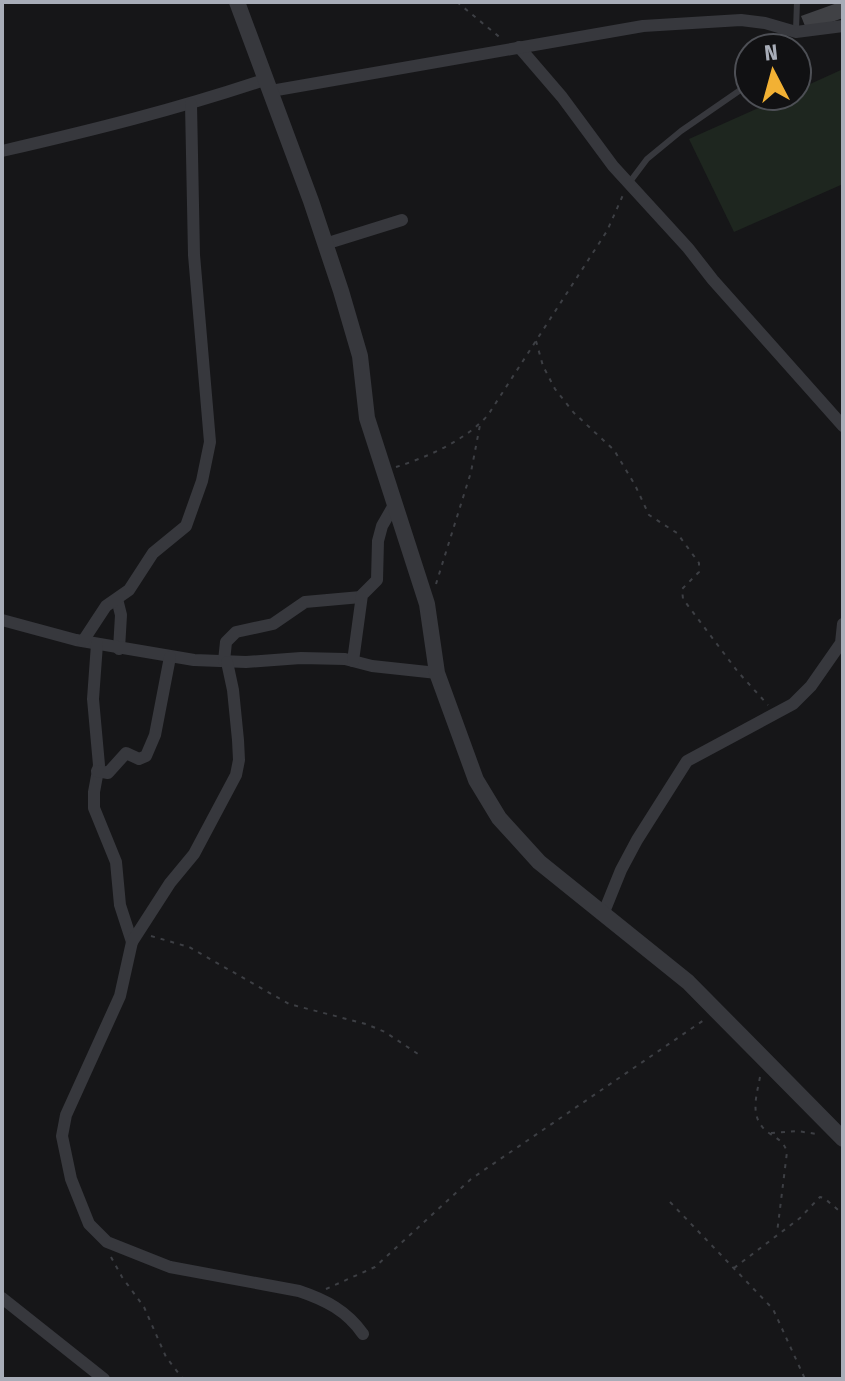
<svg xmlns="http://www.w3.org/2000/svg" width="845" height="1381" font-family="'Fira Sans Condensed',sans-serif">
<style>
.green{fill:#1e261f}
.building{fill:#404145}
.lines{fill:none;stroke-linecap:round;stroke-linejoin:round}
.path{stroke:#3d3f44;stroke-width:2;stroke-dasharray:4 6;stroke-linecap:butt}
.service{stroke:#37383d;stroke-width:6}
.minor{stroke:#37383d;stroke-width:12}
.tertiary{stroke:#37383d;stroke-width:16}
</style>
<rect width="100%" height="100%" fill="#161618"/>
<path class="green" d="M 841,70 L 843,184 L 734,232 L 689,139 L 785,96 L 797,96 L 797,90 Z"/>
<path class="building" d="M 840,2 L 843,2 L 843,18 L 807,31 L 801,16 Z"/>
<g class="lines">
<g class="path">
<path d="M 457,2 L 503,40"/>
<path d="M 536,341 L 543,366 L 555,389 L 574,413 L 614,450 L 635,485 L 649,515 L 677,533 L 699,563 L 699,572 L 682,589 L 683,599 L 738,672 L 768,705"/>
<path d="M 396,467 C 428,457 466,440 488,415 L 607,231 L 623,195"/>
<path d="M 436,584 L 471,472 L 480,425"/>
<path d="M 151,936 L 189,947 L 289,1004 L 366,1024 L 385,1032 L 418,1054"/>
<path d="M 760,1077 C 756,1098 749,1119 769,1133 C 778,1139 784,1142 787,1152 L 777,1233"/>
<path d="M 771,1133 L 797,1131 L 817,1134"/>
<path d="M 670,1202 L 773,1309 L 805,1379"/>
<path d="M 111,1257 L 122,1277 L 144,1307 L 166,1357 L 183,1379"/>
<path d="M 734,1268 L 800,1218 L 820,1197 L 824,1198 L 843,1214"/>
<path d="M 326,1289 L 375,1267 L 471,1179 L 704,1020"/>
</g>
<g class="service">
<path d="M 796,30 L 797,2"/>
<path d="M 780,48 L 786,29"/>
<path d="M 629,183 L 647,159 L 681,131 L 749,84"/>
</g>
<g class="minor">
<path d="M 519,47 L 562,97 L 613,166 L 688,248 L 713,280 L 843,426"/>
<path d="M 271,91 L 643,26 L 741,20 L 765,23 L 796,32 L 843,26"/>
<path d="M 2,151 C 93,130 178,109 267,79"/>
<path d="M 325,244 L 402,220"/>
<path d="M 117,599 L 121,615 L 119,649"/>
<path d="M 2,620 L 76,640 L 194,660 L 246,662 L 301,658 L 345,659 L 372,666 L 437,673"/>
<path d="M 83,641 L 106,606 L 129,590 L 153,553 L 186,526 L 202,481 L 210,442 L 194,255 L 191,104"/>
<path d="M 97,644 L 93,699 L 99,765 L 94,792 L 94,808 L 116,862 L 120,905 L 132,942"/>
<path d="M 224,661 L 226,642 L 236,632 L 273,624 L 305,602 L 361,597"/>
<path d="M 353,661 L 362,595 L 377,580 L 378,541 L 382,526 L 394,505"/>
<path d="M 227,662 L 233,690 L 238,740 L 239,760 L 236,775 L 194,854 L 170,883 L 132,942 L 120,996 L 66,1115 L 62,1136 L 71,1179 L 89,1224 L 107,1242 L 170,1267 L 299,1291 C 326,1300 347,1311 363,1334"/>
<path d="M 97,771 L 108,773 L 126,753 L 139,759 L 146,756 L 155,735 L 170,657"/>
<path d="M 604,912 L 621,870 L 637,840 L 687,761 L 793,704 L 811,686 L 841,643 L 843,624"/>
<path d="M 2,1298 L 104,1379"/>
</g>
<path class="tertiary" d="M 237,2 L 311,201 L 341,291 L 360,356 L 367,418 L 427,604 L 437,673 L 476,780 L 499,818 L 539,862 L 688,982 L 843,1139"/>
</g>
<rect width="845" height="1381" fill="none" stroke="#a8adb8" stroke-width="8"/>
<g transform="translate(773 72) rotate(354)"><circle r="38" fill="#111113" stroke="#4d4f55" stroke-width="2"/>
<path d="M0-6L14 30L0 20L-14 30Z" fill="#f2b134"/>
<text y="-12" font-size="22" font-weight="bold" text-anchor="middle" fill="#a8adb8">N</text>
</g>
</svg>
